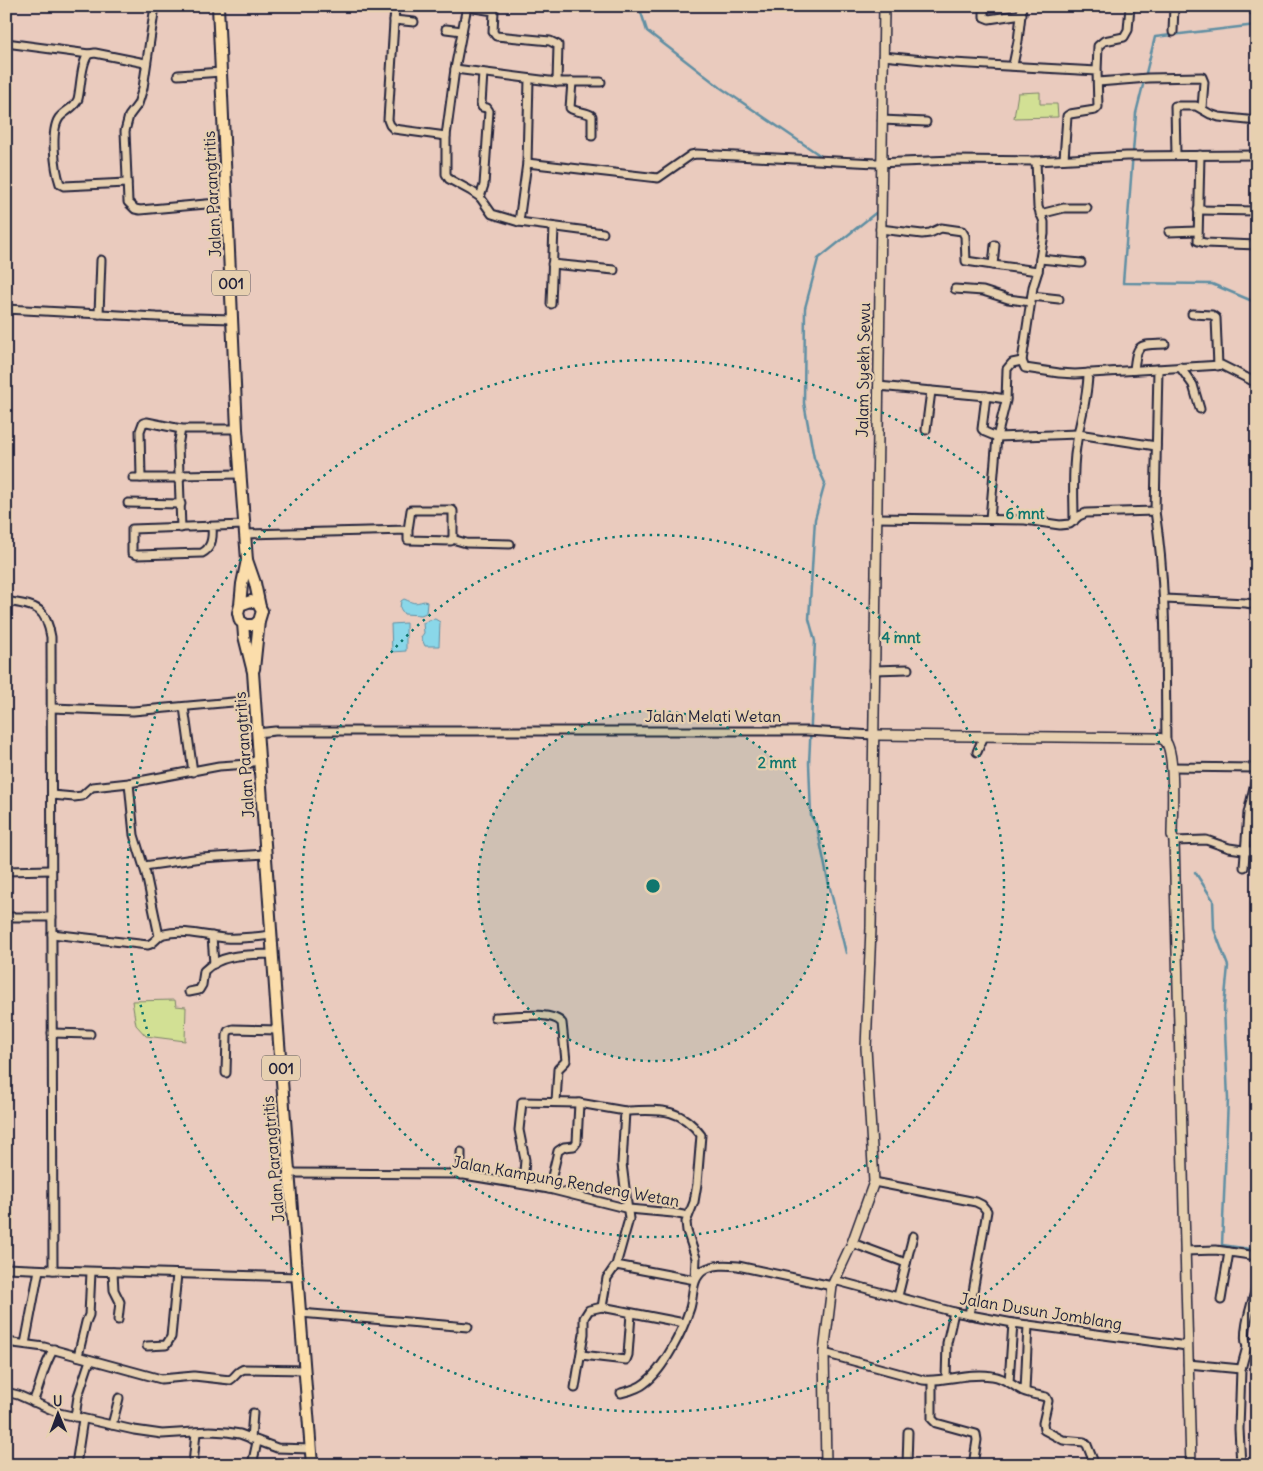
<svg xmlns="http://www.w3.org/2000/svg" width="1263" height="1471" font-family="Delius,sans-serif">
<style>
.green{fill:#d2e094;stroke:#7a8168}
.water{fill:#8ad7e9;stroke:#608fa3}
.lines{fill:none;stroke-linecap:round;stroke-linejoin:round}
.stream{stroke:#608fa3;stroke-width:2.5}
.street-casing{stroke:#22223b;stroke-width:11}
.secondary-casing{stroke:#22223b;stroke-width:12}
.primary-casing{stroke:#22223b;stroke-width:14}
.street{stroke:#e7d0b0;stroke-width:7}
.secondary{stroke:#e7d0b0;stroke-width:9}
.primary{stroke:#fbddab;stroke-width:10}
.ring{fill:none;stroke:#0f766e;stroke-width:2.5;stroke-dasharray:2.5 5}
.labels{text-anchor:middle;dominant-baseline:central;stroke-width:4.5;stroke-linejoin:round;paint-order:stroke}
.shield{fill:#e7d0b0;stroke:#5d565e;stroke-width:1}
.shield-label{font-size:15px;font-weight:bold;fill:#22223b}
.street-label{font-size:16px;fill:#22223b;stroke:#e7d0b0}
.centre{fill:#0f766e;stroke:#e7d0b0;stroke-width:2.5}
.ring-label{font-size:15px;text-anchor:middle;font-weight:bold;fill:#0f766e;stroke:#e7d0b0;stroke-width:4.5;stroke-linejoin:round;paint-order:stroke}
</style>
<rect width="100%" height="100%" fill="#eacbbe"/>
<filter id="ink" filterUnits="userSpaceOnUse"><feTurbulence type="fractalNoise" baseFrequency=".02" numOctaves="2"/><feDisplacementMap in="SourceGraphic" scale="10" xChannelSelector="R" yChannelSelector="G"/><feConvolveMatrix kernelMatrix="1 2 1 2 8 2 1 2 1" color-interpolation-filters="sRGB"/></filter>
<g filter="url(#ink)">
<g class="green">
<path d="M 1040,92 L 1040,104 L 1057,104 L 1058,117 L 1014,118 L 1018,93 Z"/>
<path d="M 175,1000 L 176,1006 L 186,1007 L 185,1041 L 146,1036 L 136,1025 L 132,1001 Z"/>
</g>
<g class="water">
<path d="M 404,599 C 414,603 413,604 424,601 L 427,602 L 426,613 L 421,615 L 404,614 L 400,608 L 401,601 Z"/>
<path d="M 435,619 L 440,622 L 439,646 L 425,646 L 421,637 L 424,633 L 423,623 L 429,620 Z"/>
<path d="M 406,623 L 406,651 L 392,652 L 391,624 Z"/>
</g>
<g class="lines">
<g class="stream">
<path d="M 639,6 L 647,31 L 721,88 L 824,158"/>
<path d="M 1257,23 L 1256,25 L 1155,37 L 1136,113 L 1123,283 L 1212,284 L 1257,303"/>
<path d="M 1257,431 L 1257,443"/>
<path d="M 1195,872 L 1213,900 L 1214,929 L 1228,966 L 1224,1007 L 1228,1099 L 1222,1245 L 1257,1250"/>
<path d="M 846,953 L 827,876 L 817,827 L 811,816 L 809,763 L 815,641 L 809,619 L 815,519 L 825,483 L 814,458 L 804,403 L 805,308 L 818,259 L 878,211"/>
</g>
<g class="street-casing">
<g id="street">
<path d="M 155,6 L 143,88 L 138,104 L 129,116 L 125,131 L 128,202 L 135,209 L 140,210 L 228,202"/>
<path d="M 395,6 L 388,120 L 390,125 L 394,129 L 446,136"/>
<path d="M 467,6 L 455,69 L 557,82 L 601,82"/>
<path d="M 984,6 L 984,17 L 989,19 L 1022,14"/>
<path d="M 467,7 L 494,11 L 493,32 L 496,36 L 550,41 L 558,45 L 557,82"/>
<path d="M 1254,11 L 1256,6"/>
<path d="M 394,20 L 414,22"/>
<path d="M 446,29 L 462,31"/>
<path d="M 1173,32 L 1174,6"/>
<path d="M 6,43 L 89,54"/>
<path d="M 883,56 L 953,63 L 1097,71 L 1098,107 L 1095,110 L 1070,114 L 1067,116 L 1064,159"/>
<path d="M 1013,65 L 1018,41 L 1022,6"/>
<path d="M 455,69 L 446,136 L 446,174 L 449,179 L 471,191 L 480,197 L 492,214 L 519,222 L 527,163 L 529,79"/>
<path d="M 1097,71 L 1098,46 L 1104,41 L 1124,37 L 1128,30 L 1130,6"/>
<path d="M 178,75 L 222,72"/>
<path d="M 572,82 L 570,108 C 577,113 586,111 592,116 L 592,136"/>
<path d="M 1098,82 L 1148,78 L 1202,77 L 1204,82 L 1202,108"/>
<path d="M 882,120 L 926,122"/>
<path d="M 1176,155 L 1175,106 L 1196,106 L 1210,114 L 1219,117 L 1257,121"/>
<path d="M 1200,155 L 1198,241 L 1205,243 L 1257,245"/>
<path d="M 1036,161 L 1038,207 L 1044,222 L 1044,234 L 1038,271 L 1033,287 L 1022,361 L 1025,368 L 1059,373 L 1075,374 L 1221,365 L 1257,383"/>
<path d="M 527,163 L 658,178 L 691,155 L 696,154 L 876,163 L 954,160 L 1036,161 L 1126,156 L 1257,155"/>
<path d="M 127,183 L 64,186 L 60,184 C 55,169 50,131 59,118 C 64,111 75,108 78,99 C 81,87 81,61 89,54 L 95,53 L 145,63"/>
<path d="M 480,197 L 484,185 L 489,111 L 487,108 L 482,107 L 481,104 L 483,73"/>
<path d="M 1198,210 L 1257,211"/>
<path d="M 1040,214 L 1064,208 L 1087,208"/>
<path d="M 519,222 L 603,233"/>
<path d="M 880,229 L 922,234 L 930,233 L 941,228 L 962,231 L 965,236 L 966,261 L 993,265"/>
<path d="M 1169,232 L 1197,231"/>
<path d="M 995,245 L 993,265 L 1038,271"/>
<path d="M 1040,259 L 1081,263"/>
<path d="M 552,264 L 614,270"/>
<path d="M 955,289 L 983,291 L 1008,299 L 1031,302"/>
<path d="M 1032,296 L 1059,299"/>
<path d="M 551,304 L 554,227"/>
<path d="M 6,309 L 157,317 L 233,319"/>
<path d="M 99,314 L 101,260"/>
<path d="M 1192,314 L 1212,315 L 1216,318 L 1218,366"/>
<path d="M 1180,367 L 1193,385 L 1200,409"/>
<path d="M 1134,370 C 1137,342 1139,345 1165,344"/>
<path d="M 878,386 L 986,396"/>
<path d="M 1006,399 L 986,396 L 982,429 L 985,432 L 997,437 L 1078,434 L 1156,446"/>
<path d="M 181,429 L 178,446 L 181,528"/>
<path d="M 926,430 L 931,391"/>
<path d="M 180,475 L 240,474"/>
<path d="M 133,478 L 180,478"/>
<path d="M 141,478 L 140,431 L 143,423 L 147,422 L 181,429 L 237,429"/>
<path d="M 128,503 L 181,504"/>
<path d="M 1155,511 L 1158,369"/>
<path d="M 876,518 L 1025,520 L 1060,525 L 1070,524 L 1079,516 L 1086,513 L 1155,511 C 1167,588 1165,665 1166,743"/>
<path d="M 990,519 L 997,437 L 1006,401 L 1007,369 L 1012,363 L 1022,361"/>
<path d="M 1074,521 C 1074,496 1072,471 1076,447 C 1079,422 1088,399 1088,373"/>
<path d="M 212,527 C 213,537 212,548 202,553 L 137,555 L 132,553 L 132,529 L 244,525"/>
<path d="M 245,534 L 408,530 L 408,540 L 451,541 L 453,538 L 453,511 L 452,510 L 411,510 L 408,530"/>
<path d="M 452,539 L 466,543 L 510,544"/>
<path d="M 1165,599 L 1246,603 L 1257,605"/>
<path d="M 6,601 C 35,606 45,605 51,637 L 53,1270 L 298,1277"/>
<path d="M 874,670 L 908,669"/>
<path d="M 184,707 L 193,772"/>
<path d="M 52,708 L 133,711 L 255,700"/>
<path d="M 257,733 L 275,731 L 807,731 L 873,735"/>
<path d="M 977,752 L 984,736"/>
<path d="M 1171,767 L 1257,768"/>
<path d="M 129,783 L 134,835 L 146,874 L 159,936"/>
<path d="M 52,795 L 74,797 L 82,796 L 92,787 L 129,783 L 219,766 L 248,764 L 259,759"/>
<path d="M 1174,841 L 1206,840 L 1229,848 L 1257,852"/>
<path d="M 144,866 L 201,858 L 266,854"/>
<path d="M 1244,867 L 1248,813 L 1257,774"/>
<path d="M 6,871 L 51,870"/>
<path d="M 1256,903 L 1257,903"/>
<path d="M 6,917 L 52,917"/>
<path d="M 52,934 L 148,945 C 155,943 157,936 164,934 C 184,929 205,936 225,938 C 240,939 256,937 271,935"/>
<path d="M 212,936 L 214,964"/>
<path d="M 189,992 L 199,990 L 202,985 L 204,971 C 222,953 249,955 273,954"/>
<path d="M 495,1017 C 511,1017 551,1010 562,1023 L 566,1061 L 558,1069 L 556,1102"/>
<path d="M 52,1033 L 90,1034"/>
<path d="M 226,1073 L 227,1035 L 228,1031 L 233,1029 L 278,1030"/>
<path d="M 290,1173 L 458,1174 L 549,1189 L 629,1209 L 673,1213 L 688,1216"/>
<path d="M 461,1175 L 461,1152"/>
<path d="M 874,1182 L 976,1202 L 982,1205 L 987,1211 L 969,1315"/>
<path d="M 523,1184 L 525,1160 L 519,1130 L 522,1102 L 579,1103 L 625,1111"/>
<path d="M 549,1189 L 558,1151 L 564,1147 L 574,1146 L 577,1142 L 579,1103"/>
<path d="M 852,1243 L 906,1263"/>
<path d="M 1185,1251 L 1216,1250 L 1257,1256"/>
<path d="M 6,1268 L 53,1270"/>
<path d="M 113,1272 L 114,1290 L 120,1302 L 118,1320"/>
<path d="M 834,1280 L 954,1312 L 1013,1323 L 1187,1346"/>
<path d="M 898,1296 L 913,1236"/>
<path d="M 1221,1300 L 1229,1252"/>
<path d="M 602,1307 L 607,1278 L 616,1265 L 629,1219 L 622,1164 L 625,1111 C 658,1110 679,1106 701,1135 L 697,1184 L 694,1202 L 686,1222 L 687,1231 L 696,1258 L 695,1280 L 616,1265"/>
<path d="M 300,1313 L 468,1327"/>
<path d="M 6,1342 L 44,1347 L 161,1379 L 194,1376 L 230,1380 C 236,1377 237,1370 245,1369 L 305,1370"/>
<path d="M 25,1344 L 39,1270"/>
<path d="M 147,1346 L 166,1345 L 171,1337 L 177,1274"/>
<path d="M 1247,1347 C 1241,1332 1253,1301 1257,1285"/>
<path d="M 824,1353 L 923,1380 C 945,1382 968,1372 992,1376 C 1004,1377 1013,1386 1023,1391 C 1030,1394 1038,1395 1046,1397 L 1048,1401 L 1043,1423 L 1044,1430 L 1063,1440 L 1084,1442 L 1087,1445 L 1095,1465"/>
<path d="M 581,1355 L 626,1360 L 628,1355 L 631,1314"/>
<path d="M 78,1356 L 86,1322 L 89,1315 L 91,1272"/>
<path d="M 1188,1364 L 1241,1369 L 1247,1347 L 1250,1343 L 1257,1342"/>
<path d="M 946,1378 L 947,1343 L 954,1312"/>
<path d="M 932,1381 L 932,1419 L 936,1423 L 976,1434 L 977,1440 L 973,1465"/>
<path d="M 1009,1382 L 1013,1323"/>
<path d="M 575,1388 L 584,1334 L 584,1318 L 589,1310 L 602,1307 L 684,1323"/>
<path d="M 1025,1391 L 1028,1325"/>
<path d="M 6,1392 L 18,1395 L 59,1413 L 134,1430 L 162,1434 L 210,1431 L 227,1432 L 240,1434 L 277,1448 L 311,1449"/>
<path d="M 621,1393 C 629,1391 638,1389 645,1383 C 664,1369 683,1330 690,1308 C 694,1295 691,1279 704,1270 C 714,1264 727,1265 738,1266 L 832,1286"/>
<path d="M 33,1402 C 42,1382 42,1368 54,1349"/>
<path d="M 75,1417 L 78,1396 L 90,1360"/>
<path d="M 112,1425 L 119,1398"/>
<path d="M 251,1439 L 253,1413"/>
<path d="M 76,1465 L 83,1419"/>
<path d="M 193,1465 L 196,1432"/>
<path d="M 252,1465 L 257,1442"/>
<path d="M 907,1465 L 908,1432"/>
<path d="M 1241,1465 L 1239,1429 L 1241,1369"/>
</g>
</g>
<g class="secondary-casing">
<g id="secondary">
<path d="M 873,735 L 1155,738 C 1159,738 1163,738 1166,742 C 1176,756 1172,816 1172,835 L 1174,841 L 1191,1465"/>
<path d="M 826,1465 L 824,1353 L 832,1286 L 852,1243 L 874,1182 L 866,1048 L 871,928 L 884,6"/>
</g>
</g>
<g class="primary-casing">
<g id="primary">
<path d="M 218,6 L 237,429 L 247,560 L 242,584 L 240,605 L 238,613 L 240,621 L 246,625 L 254,625 L 259,621 L 262,611 L 258,604 L 251,601 L 240,605"/>
<path d="M 247,560 L 255,583 L 260,607"/>
<path d="M 243,623 L 244,636 L 253,672 L 278,1030 L 312,1465"/>
<path d="M 254,669 L 259,621"/>
</g>
</g>
<use href="#street" class="street"/>
<use href="#secondary" class="secondary"/>
<use href="#primary" class="primary"/>
</g>
</g>
<circle cx="653" cy="886" r="175" fill="#0f766e" fill-opacity=".12"/>
<g class="ring">
<circle cx="653" cy="886" r="175"/>
<circle cx="653" cy="886" r="351"/>
<circle cx="653" cy="886" r="526"/>
</g>
<g class="labels">
<g class="shield">
<rect x="212" y="270.5" width="38" height="25" rx="4"/>
<rect x="262" y="1055.5" width="38" height="25" rx="4"/>
</g>
<g class="shield-label">
<text x="231" y="283">001</text>
<text x="281" y="1068">001</text>
</g>
<g class="street-label">
<text transform="translate(212 194) rotate(-93)">Jalan Parangtritis</text>
<text transform="translate(863 370) rotate(-89)">Jalam Syekh Sewu</text>
<text x="713" y="716">Jalan Melati Wetan</text>
<text transform="translate(244 755) rotate(-94)">Jalan Parangtritis</text>
<text transform="translate(273 1159) rotate(-95)">Jalan Parangtritis</text>
<text transform="translate(566 1181) rotate(10)">Jalan Kampung Rendeng Wetan</text>
<text transform="translate(1041 1311) rotate(9)">Jalan Dusun Jomblang</text>
</g>
</g>
<circle cx="653" cy="886" r="8" class="centre"/>
<g class="ring-label">
<text x="1025" y="519">6 mnt</text>
<text x="901" y="643">4 mnt</text>
<text x="777" y="768">2 mnt</text>
</g>
<rect width="1263" height="1471" fill="none" stroke="#e7d0b0" stroke-width="25"/>
<rect x="12" y="12" width="1238" height="1446" fill="none" stroke="#22223b" stroke-width="2" filter="url(#ink)"/>
<g transform="translate(58 1414) rotate(359)" stroke="#e7d0b0" stroke-width="4" paint-order="stroke">
<path d="M0-4L9 19L0 12L-9 19Z" fill="#22223b"/>
<text y="-8" font-size="14" font-weight="bold" text-anchor="middle" fill="#22223b">U</text>
</g>
</svg>
